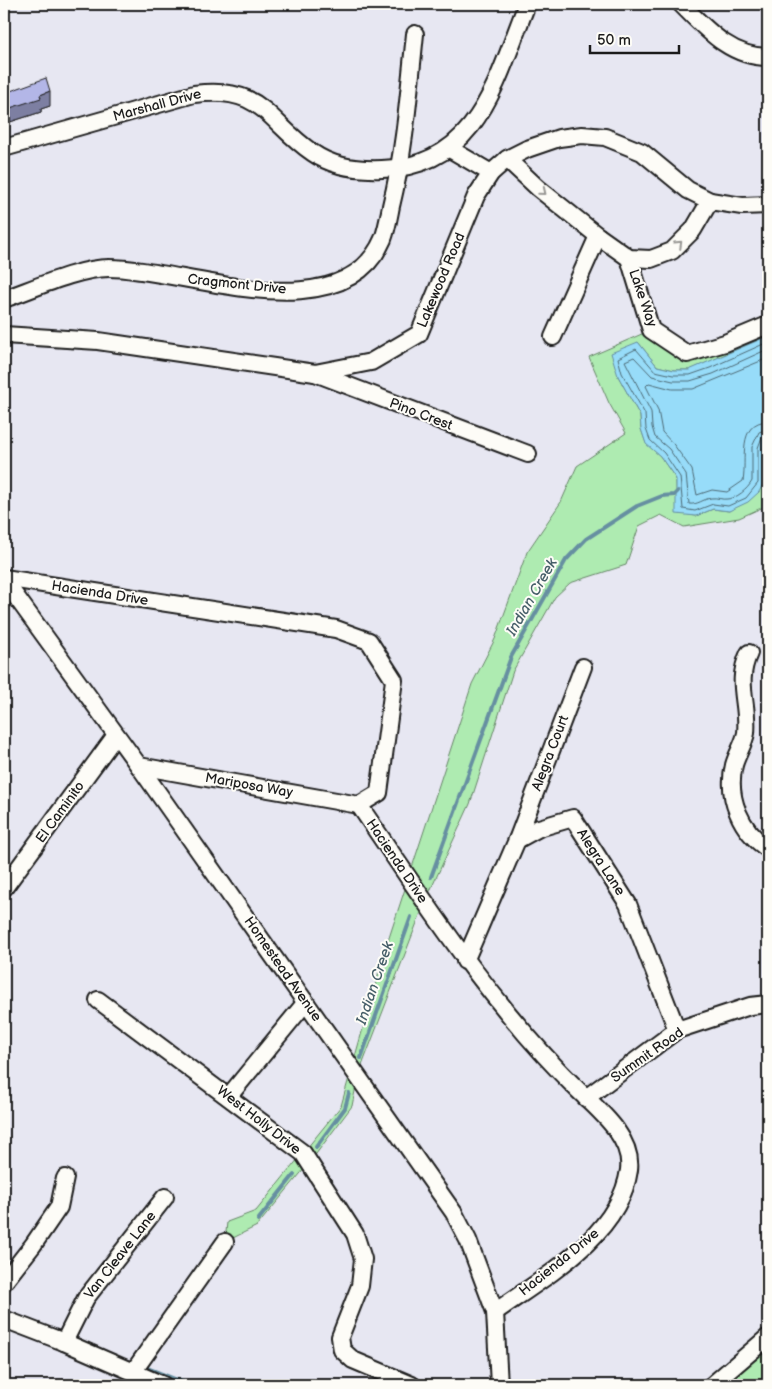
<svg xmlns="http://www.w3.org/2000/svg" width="772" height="1389" font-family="'Balsamiq Sans',sans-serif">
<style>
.green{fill:#aeebb1;stroke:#658466}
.water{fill:#97dcf9;stroke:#668fa1}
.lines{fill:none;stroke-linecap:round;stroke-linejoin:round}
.shore{stroke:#4d6974;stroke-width:1}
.stream{stroke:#668fa1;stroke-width:4}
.minor-casing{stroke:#1c1c1c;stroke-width:20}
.minor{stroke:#fdfcf7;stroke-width:16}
.wall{fill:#9a9dc7;stroke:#1c1c1c}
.shaded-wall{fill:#7d7fa2;stroke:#1c1c1c}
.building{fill:#b3b6e7;stroke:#1c1c1c}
.oneway{stroke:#989794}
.labels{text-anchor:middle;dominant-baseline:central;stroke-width:4;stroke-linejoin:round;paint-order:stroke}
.street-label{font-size:14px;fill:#1c1c1c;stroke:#fdfcf7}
.water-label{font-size:15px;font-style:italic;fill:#475f69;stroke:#fdfcf7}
</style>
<rect width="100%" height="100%" fill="#e7e7f2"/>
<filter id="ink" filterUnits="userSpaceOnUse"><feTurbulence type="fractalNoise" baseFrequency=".02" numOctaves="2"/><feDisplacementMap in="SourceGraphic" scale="10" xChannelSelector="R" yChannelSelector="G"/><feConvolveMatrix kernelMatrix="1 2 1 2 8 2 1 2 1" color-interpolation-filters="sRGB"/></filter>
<g filter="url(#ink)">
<g class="green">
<path d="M 768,325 L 768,336 L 690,370 L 674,370 L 657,366 L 638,342 L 618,376 L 640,416 L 641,429 L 646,443 L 660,456 L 676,479 L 677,513 L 696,516 L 713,509 L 729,511 L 763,484 L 763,448 L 768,436 L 768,505 L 739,518 L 684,527 L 661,515 L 639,526 L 626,565 L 570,583 L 555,597 L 513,671 L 470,804 L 425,902 L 358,1076 L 352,1106 L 310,1162 L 257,1226 L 225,1242 L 227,1222 L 256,1211 L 341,1106 L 386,947 L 472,684 L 495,639 L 527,552 L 561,502 L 577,466 L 626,433 L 609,403 L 589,357 L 651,330 L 687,354 Z"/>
<path d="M 768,1345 L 768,1385 L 720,1385 Z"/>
</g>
<path class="water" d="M 768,336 L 768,436 L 763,448 L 763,484 L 759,492 L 748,502 L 729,511 L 713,509 L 696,516 L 676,514 L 676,479 L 660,456 L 646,444 L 641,429 L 640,416 L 618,376 L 611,353 L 638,342 L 657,366 L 674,370 L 689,370 Z"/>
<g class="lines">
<g class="shore">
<path d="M 768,342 L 710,368 L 690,375 L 673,375 L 655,371 L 636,349 L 618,358 L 622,373 L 645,414 L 646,429 L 650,440 L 664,453 L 680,477 L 683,509 L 695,511 L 713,504 L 728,506 L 746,498 L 758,483 L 758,448 L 762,437 L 768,435"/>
<path d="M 768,349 L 713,374 L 690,381 L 673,381 L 652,376 L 634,357 L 625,361 L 651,412 L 652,427 L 655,437 L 669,449 L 686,474 L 689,504 C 698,505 703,499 711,498 C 717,497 722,500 727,499 C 736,499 748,489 752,481 L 752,447 L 759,432 L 768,429"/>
<path d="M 768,358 L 693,389 L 672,389 L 649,383 L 646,386 L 658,410 L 662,432 L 674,445 L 692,470 L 697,495 L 712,490 L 727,492 L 743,481 C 747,461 736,422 768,421"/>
</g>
<g class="stream">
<path d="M 431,877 L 511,657 L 566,560 L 586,539 L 637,506 L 662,496 L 674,495 L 678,491"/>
<path d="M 361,1058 L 411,917"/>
<path d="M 316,1147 L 345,1108 L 349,1093"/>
<path d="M 258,1220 L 294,1175"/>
<path d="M 145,1367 L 190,1385"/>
</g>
<g class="minor-casing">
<g id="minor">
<path d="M 681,4 C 706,29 730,57 768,57"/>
<path d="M 4,148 L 194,94 C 263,85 266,121 313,153 C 333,167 358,170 382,169 C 479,167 497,78 527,4"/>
<path d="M 450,149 L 491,173"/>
<path d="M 507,159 L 538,188 L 598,236 L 629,258 L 651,259 L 672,251 L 693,230 L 710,201"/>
<path d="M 629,258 L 651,330 L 687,354 L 725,343 L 768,325"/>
<path d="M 4,299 C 33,289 79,268 109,268 C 183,268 342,335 383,239 C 387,229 389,216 391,206 C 405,149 409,91 415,34"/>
<path d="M 4,335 L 98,341 L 315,373 L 371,362 L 419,334 L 476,196 L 491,173 L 507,159 L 527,149 L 559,138 L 582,135 L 605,137 L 642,152 L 688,190 L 710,201 L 742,206 L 768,205"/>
<path d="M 553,337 L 598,236"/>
<path d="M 315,373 L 528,454"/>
<path d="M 4,578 L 336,629 L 369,641 L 394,680 L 379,793 L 359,805 C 427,905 492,1006 578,1090 C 600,1111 633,1138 629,1170 C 620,1235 543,1278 495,1312"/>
<path d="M 4,580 L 139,766 L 454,1213 L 468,1240 L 495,1312 L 499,1385"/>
<path d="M 749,653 C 735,683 749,703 746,733 C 744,744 737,754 734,765 C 726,798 741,831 768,849"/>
<path d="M 139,766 L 359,805"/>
<path d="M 517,840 L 539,828 L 573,818 L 628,904 L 677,1030"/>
<path d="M 4,888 L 116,735"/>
<path d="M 465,961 L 517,840 L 583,667"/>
<path d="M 98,1000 L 303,1153 L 355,1234 L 363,1259 L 360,1286 L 340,1337 L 342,1350 L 353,1360 L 412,1385"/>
<path d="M 229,1096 L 306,1002"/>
<path d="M 586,1098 L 677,1030 L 750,1006 L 768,1004"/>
<path d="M 4,1282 L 33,1245 L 59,1207 L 65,1178"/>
<path d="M 4,1319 L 64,1342 L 163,1385"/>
<path d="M 64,1342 L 86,1298 L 165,1197"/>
<path d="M 133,1372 L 225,1242"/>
<path d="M 712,1385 L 768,1337"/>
</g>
</g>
<use href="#minor" class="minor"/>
</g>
<path class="wall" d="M 5,93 L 50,106 L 41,109 L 41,112 L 10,122 L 5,107 Z"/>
<path class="shaded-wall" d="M 50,91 L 50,106 L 41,109 L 41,112 L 10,122 L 10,108 L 40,95 Z"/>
<path class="building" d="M 46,78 L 50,91 L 40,95 L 41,98 L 10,108 L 5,93 Z"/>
<defs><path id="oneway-chevron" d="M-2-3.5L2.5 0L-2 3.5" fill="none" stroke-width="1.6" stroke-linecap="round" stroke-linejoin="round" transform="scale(1.25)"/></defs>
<g class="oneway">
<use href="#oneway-chevron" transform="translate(543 192) rotate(39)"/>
<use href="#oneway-chevron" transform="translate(679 244) rotate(-44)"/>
</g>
</g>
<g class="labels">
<g class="street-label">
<text transform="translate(157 105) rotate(-15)">Marshall Drive</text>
<text transform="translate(441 280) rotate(-67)">Lakewood Road</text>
<text transform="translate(237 284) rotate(6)">Cragmont Drive</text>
<text transform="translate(643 298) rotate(71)">Lake Way</text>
<text transform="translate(421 414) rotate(21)">Pino Crest</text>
<text transform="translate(100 593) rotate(9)">Hacienda Drive</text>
<text transform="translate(550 753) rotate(-69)">Alegra Court</text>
<text transform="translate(249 785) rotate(10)">Mariposa Way</text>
<text transform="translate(60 812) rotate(-54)">El Caminito</text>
<text transform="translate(397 861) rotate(56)">Hacienda Drive</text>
<text transform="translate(601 862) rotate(57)">Alegra Lane</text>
<text transform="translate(283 969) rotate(55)">Homestead Avenue</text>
<text transform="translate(647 1055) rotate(-35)">Summit Road</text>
<text transform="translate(259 1120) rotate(38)">West Holly Drive</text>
<text transform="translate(120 1255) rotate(-52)">Van Cleave Lane</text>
<text transform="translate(559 1262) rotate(-39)">Hacienda Drive</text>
</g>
<g class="water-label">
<text transform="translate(532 597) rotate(-60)">Indian Creek</text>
<text transform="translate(375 983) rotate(-71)">Indian Creek</text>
</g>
</g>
<rect width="772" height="1389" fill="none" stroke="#fdfcf7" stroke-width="20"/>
<rect x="10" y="10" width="752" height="1369" fill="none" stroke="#1c1c1c" stroke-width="2" filter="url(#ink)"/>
<path d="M590 45v8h89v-8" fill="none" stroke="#1c1c1c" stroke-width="2.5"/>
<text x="597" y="45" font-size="15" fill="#1c1c1c" stroke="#fdfcf7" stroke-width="4" paint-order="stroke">50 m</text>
</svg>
